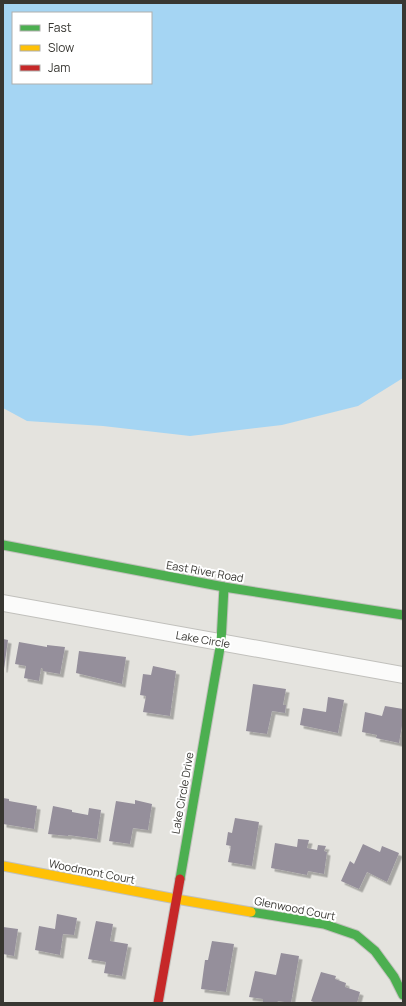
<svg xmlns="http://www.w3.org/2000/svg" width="406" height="1006" font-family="Manrope,sans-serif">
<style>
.water{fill:#a5d5f3;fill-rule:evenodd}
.building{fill:#958f9b;filter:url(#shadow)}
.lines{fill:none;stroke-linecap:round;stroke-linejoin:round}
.street-casing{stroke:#c1c0bc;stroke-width:18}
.fast-casing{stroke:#c1c0bc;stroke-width:11}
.slow-casing{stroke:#c1c0bc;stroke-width:11}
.jam-casing{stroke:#c1c0bc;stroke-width:11}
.street{stroke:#fbfbfa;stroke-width:16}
.fast{stroke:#4caf50;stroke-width:9}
.slow{stroke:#ffc107;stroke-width:9}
.jam{stroke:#c62828;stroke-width:9}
.labels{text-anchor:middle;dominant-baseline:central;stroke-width:4;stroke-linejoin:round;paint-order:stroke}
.street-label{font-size:11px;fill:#383732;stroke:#fff}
</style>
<defs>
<filter id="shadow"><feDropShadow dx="3.5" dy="3.5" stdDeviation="0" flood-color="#0004"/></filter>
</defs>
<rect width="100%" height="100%" fill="#e4e3de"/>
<path class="water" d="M 3,3 L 403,3 L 403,378 L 358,406 L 282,425 L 190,436 L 103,426 L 27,421 L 3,408 ZM 13,13 L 151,13 L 151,83 L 13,83 Z"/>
<g class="building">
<path d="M 3,639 L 8,640 L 4,669 L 3,669 Z"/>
<path d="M 19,642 L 47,647 L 47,645 L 65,647 L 60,674 L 43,671 L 43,669 L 41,668 L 39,681 L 24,678 L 26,666 L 15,664 Z"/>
<path d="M 79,651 L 126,657 L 122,684 L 76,673 Z"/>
<path d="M 153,666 L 176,671 L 170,716 L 143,712 L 146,696 L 140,695 L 143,674 L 151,675 Z"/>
<path d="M 253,684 L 286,689 L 283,705 L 286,705 L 285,713 L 272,711 L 267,734 L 246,731 Z"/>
<path d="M 328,697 L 344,700 L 338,733 L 300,725 L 303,708 L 326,712 Z"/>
<path d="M 385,706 L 403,709 L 403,720 L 399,743 L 376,738 L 377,735 L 362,732 L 365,712 L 382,716 Z"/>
<path d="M 3,798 L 9,799 L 9,801 L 37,806 L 34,829 L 3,824 Z"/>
<path d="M 135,800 L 152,804 L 148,830 L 133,828 L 130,844 L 109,841 L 116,801 L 135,804 Z"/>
<path d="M 53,806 L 72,810 L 72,812 L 88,815 L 89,808 L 101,810 L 97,839 L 68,835 L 68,836 L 48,834 Z"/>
<path d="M 235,818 L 259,822 L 252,866 L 228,862 L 231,846 L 226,845 L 228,832 L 232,833 Z"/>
<path d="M 298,839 L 309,840 L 307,848 L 317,850 L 318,845 L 326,846 L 324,851 L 327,852 L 324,874 L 308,871 L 307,875 L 271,868 L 275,843 L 297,847 Z"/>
<path d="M 363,844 L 380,852 L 382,846 L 399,853 L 387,882 L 367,872 L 359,889 L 341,881 L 350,861 L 354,864 Z"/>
<path d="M 57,914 L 77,918 L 74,935 L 63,934 L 60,955 L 35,950 L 39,926 L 55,929 Z"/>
<path d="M 96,921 L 113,924 L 110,941 L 128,944 L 122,976 L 104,973 L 106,962 L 88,959 Z"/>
<path d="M 3,927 L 18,929 L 14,956 L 3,954 Z"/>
<path d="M 212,941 L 234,944 L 226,992 L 201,989 L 205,960 L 208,960 Z"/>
<path d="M 281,953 L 299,956 L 291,1003 L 278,1001 L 277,1003 L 263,1003 L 263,999 L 249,997 L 255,971 L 276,975 Z"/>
<path d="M 321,972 L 336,976 L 335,979 L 346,983 L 345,987 L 360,992 L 357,1003 L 316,1003 L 311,1001 Z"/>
</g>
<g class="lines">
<g class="street-casing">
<path id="street" d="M 3,603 L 403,675"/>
</g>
<g class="fast-casing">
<g id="fast">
<path d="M 3,545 L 224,587 L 403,615"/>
<path d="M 180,879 L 221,642 L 224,587"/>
<path d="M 251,912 L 324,924 L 356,935 L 375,951 L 394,977 L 403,995"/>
</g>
</g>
<g class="slow-casing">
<path id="slow" d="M 3,866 L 176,899 L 251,912"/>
</g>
<g class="jam-casing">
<path id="jam" d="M 158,1003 L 180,879"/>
</g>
<use href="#street" class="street"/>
<use href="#fast" class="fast"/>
<use href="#slow" class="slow"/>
<use href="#jam" class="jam"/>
</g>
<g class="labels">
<g class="street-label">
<text transform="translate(205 571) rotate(10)">East River Road</text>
<text transform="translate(203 639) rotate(10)">Lake Circle</text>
<text transform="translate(182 793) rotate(-80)">Lake Circle Drive</text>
<text transform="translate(92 871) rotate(11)">Woodmont Court</text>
<text transform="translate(295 908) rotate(11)">Glenwood Court</text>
</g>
</g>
<rect width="406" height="1006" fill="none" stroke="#383732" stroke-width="8"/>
<rect x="12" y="12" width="140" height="72" fill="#ffffff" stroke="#afafad"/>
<rect x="20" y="25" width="20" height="6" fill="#4caf50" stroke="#afafad"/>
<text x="48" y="32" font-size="12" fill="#383732">Fast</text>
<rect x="20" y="45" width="20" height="6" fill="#ffc107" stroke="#afafad"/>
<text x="48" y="52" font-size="12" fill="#383732">Slow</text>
<rect x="20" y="65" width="20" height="6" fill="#c62828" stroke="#afafad"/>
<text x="48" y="72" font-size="12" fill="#383732">Jam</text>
</svg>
